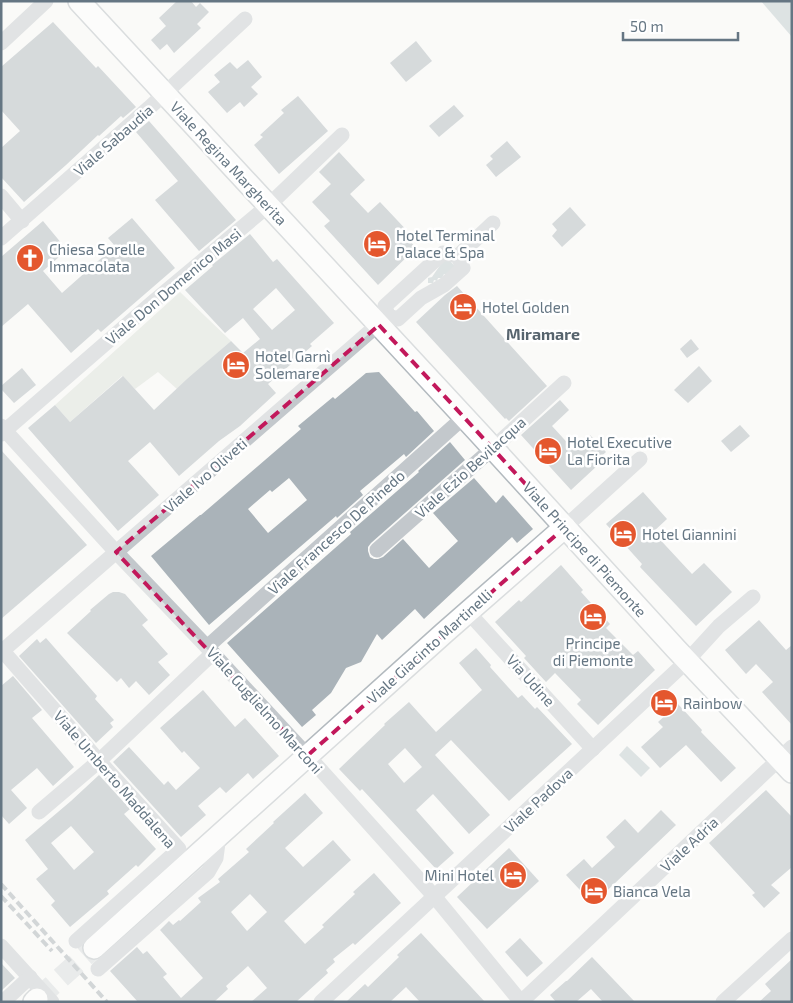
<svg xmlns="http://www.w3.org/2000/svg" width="793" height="1003" font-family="'Exo 2',sans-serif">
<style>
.green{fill:#dadfd7}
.water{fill:#bbc7cb}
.building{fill:#aab3b9;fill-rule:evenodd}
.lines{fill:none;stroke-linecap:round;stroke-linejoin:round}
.secondary-tunnel{stroke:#d5d9db;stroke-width:21;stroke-dasharray:21 11;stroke-linecap:butt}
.secondary-casing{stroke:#b3babf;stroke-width:24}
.street{stroke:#c3c8cc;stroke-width:15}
.secondary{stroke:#fff;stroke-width:21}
.rail{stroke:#a2aab0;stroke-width:4;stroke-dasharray:8 4;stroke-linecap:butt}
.marked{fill:none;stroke:#c2185b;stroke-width:4;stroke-dasharray:10 6;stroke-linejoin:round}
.labels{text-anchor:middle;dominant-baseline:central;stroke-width:5;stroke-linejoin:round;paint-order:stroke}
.street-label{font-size:15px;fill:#657683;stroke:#fff}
.poi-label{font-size:15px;fill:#657683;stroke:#fff;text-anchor:start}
.neighbourhood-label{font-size:16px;font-weight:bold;fill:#57646e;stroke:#fff}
</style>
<rect width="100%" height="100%" fill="#fafaf8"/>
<path class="green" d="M 180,292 L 231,341 L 177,389 L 158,372 L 135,389 L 122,376 L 70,422 L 55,405 Z"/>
<g class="water">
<path d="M 761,1 L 792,1 L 792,37 Z"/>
<path d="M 445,258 L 448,259 L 455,266 L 448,274 L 444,274 L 442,278 L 438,278 L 437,281 L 434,280 L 433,283 L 428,283 L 428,278 L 432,277 Z"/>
<path d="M 627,746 L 650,768 L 641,777 L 619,755 Z"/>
</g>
<g class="building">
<path d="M 177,1 L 191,1 L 196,7 L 200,3 L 209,12 L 197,24 L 201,28 L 174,53 L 167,44 L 160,50 L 151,40 L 166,26 L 159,18 Z"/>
<path d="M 53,22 L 96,68 L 98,66 L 136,107 L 123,118 L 121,116 L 99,136 L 98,135 L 66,165 L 24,202 L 1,177 L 1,148 L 20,131 L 1,110 L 1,67 Z"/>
<path d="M 416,41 L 432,61 L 406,82 L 390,63 Z"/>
<path d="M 248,60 L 262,77 L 251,87 L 258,94 L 244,107 L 240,102 L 227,113 L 208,92 L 220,82 L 214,75 L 230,62 L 237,69 Z"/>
<path d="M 298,96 L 328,131 L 279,174 L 254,145 L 263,137 L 260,135 L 284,113 L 281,110 Z"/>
<path d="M 454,105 L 464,116 L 439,137 L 429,126 Z"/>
<path d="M 149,121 L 236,220 L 199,251 L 155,200 L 178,181 L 136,132 Z"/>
<path d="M 507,141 L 521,157 L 496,177 L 486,165 L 493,159 L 490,156 Z"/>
<path d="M 339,152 L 365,180 L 350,194 L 368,213 L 380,202 L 413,237 L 409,240 L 416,248 L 378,285 L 324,226 L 330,221 L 312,202 L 331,184 L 319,172 Z"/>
<path d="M 570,207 L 586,225 L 562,247 L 552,236 L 557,230 L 552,224 Z"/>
<path d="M 132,218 L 175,268 L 101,332 L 98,329 L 71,353 L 28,304 L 1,327 L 1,257 L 43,221 L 67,250 L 43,271 L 62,293 L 115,246 L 108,238 Z"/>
<path d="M 250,234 L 273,262 L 277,259 L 334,323 L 310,344 L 312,346 L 268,384 L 276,393 L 240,426 L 219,441 L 179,476 L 150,442 L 128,461 L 159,495 L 118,531 L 28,428 L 55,405 L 70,422 L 123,376 L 154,410 L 187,379 L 231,341 L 243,353 L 260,339 L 243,318 L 225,333 L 185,290 L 213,266 L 212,265 ZM 276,288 L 295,310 L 272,330 L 253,309 Z"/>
<path d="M 457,286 L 547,386 L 509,421 L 506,418 L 505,419 L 416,322 L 445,295 Z"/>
<path d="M 691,339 L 699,349 L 687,358 L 680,349 Z"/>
<path d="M 699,366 L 712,381 L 688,403 L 674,390 Z"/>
<path d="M 22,368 L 36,385 L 14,403 L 1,389 L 1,386 Z"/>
<path d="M 379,372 L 415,412 L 417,411 L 434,431 L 406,457 L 404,454 L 360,491 L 363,495 L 337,518 L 336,516 L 209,625 L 151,556 L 200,515 L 201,515 L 301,429 L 298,426 L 333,397 L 335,399 L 366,373 ZM 289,478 L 307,500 L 268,533 L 248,509 L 270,490 L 272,492 Z"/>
<path d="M 560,400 L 569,410 L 552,426 L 574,450 L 590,435 L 606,452 L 595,462 L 598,465 L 571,490 L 521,435 Z"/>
<path d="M 740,425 L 750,436 L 731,452 L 721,441 Z"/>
<path d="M 450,442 L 465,460 L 371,543 L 368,547 L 368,551 L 370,557 L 374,559 L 378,559 L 383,557 L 403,539 L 429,568 L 458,541 L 433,513 L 474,478 L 496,503 L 503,495 L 533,529 L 517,543 L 512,537 L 424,619 L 415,609 L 382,640 L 377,634 L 361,662 L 346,668 L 331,693 L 312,710 L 316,715 L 302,727 L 227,643 L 351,534 L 350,532 L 419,472 L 418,471 Z"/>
<path d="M 1,450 L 87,545 L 1,619 Z"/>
<path d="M 643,492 L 667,519 L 653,532 L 692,574 L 704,563 L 732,592 L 696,626 L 640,567 L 642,564 L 606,524 Z"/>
<path d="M 561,565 L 583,590 L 581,592 L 610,624 L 606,628 L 633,655 L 638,651 L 655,670 L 598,725 L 577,704 L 581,700 L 555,673 L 546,682 L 524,658 L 526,656 L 495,622 L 519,600 L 521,602 Z"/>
<path d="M 113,592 L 119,592 L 125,594 L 148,620 L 142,625 L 168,654 L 158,662 L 170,675 L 149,695 L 136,681 L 129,688 L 121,678 L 117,682 L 67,633 L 91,611 L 90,610 L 109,594 Z"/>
<path d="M 759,620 L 786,650 L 792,645 L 792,725 L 762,692 L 773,682 L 756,664 L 746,674 L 725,650 Z"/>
<path d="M 46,638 L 97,696 L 95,699 L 114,720 L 110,723 L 113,727 L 96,743 L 19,656 L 37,639 L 40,643 Z"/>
<path d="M 476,648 L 491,665 L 490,667 L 518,698 L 522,695 L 535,709 L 537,707 L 572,744 L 509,801 L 451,740 L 435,755 L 490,815 L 469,834 L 433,794 L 416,810 L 454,853 L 436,869 L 362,789 L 360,791 L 339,769 L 385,725 L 384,724 L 409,702 L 436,732 L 482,690 L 459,663 ZM 405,748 L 422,767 L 404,783 L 388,764 Z"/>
<path d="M 13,676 L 42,710 L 32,718 L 74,767 L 53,786 L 37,768 L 11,790 L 27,808 L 9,824 L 1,815 L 1,686 Z"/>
<path d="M 203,690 L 235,727 L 245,718 L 279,756 L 253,779 L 248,773 L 226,793 L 220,787 L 198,806 L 206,815 L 181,837 L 113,762 L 129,747 L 164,785 L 168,781 L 176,790 L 200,768 L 184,751 L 182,753 L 160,728 Z"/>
<path d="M 678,704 L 702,730 L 701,732 L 736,768 L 721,782 L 686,745 L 660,768 L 641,747 L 663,727 L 658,722 Z"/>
<path d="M 99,775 L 130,809 L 124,814 L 156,849 L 138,867 L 136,865 L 107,891 L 109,894 L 70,927 L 51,905 L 55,901 L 36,879 L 48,869 L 25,840 L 71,801 ZM 71,826 L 94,852 L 74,870 L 51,843 Z"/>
<path d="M 766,790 L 792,817 L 792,867 L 771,885 L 780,893 L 764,908 L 752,895 L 755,893 L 709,843 Z"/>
<path d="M 305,793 L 323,813 L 285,848 L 303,867 L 333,840 L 351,860 L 284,921 L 305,944 L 324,927 L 322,925 L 355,894 L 353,892 L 374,873 L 401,903 L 355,945 L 353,943 L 333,959 L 335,962 L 326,970 L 328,973 L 296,1002 L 251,1002 L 267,988 L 248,966 L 226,986 L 228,989 L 214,1002 L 138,1002 L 110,971 L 137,947 L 143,954 L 147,951 L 167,974 L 163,977 L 181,998 L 203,978 L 160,930 L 169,921 L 173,925 L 179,920 L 180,921 L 201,902 L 198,898 L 220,882 L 218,879 L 249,852 L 246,849 L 274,823 L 273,822 ZM 250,894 L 267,912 L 247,931 L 231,912 Z"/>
<path d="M 661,810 L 676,825 L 593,904 L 566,875 L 584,859 L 592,868 L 615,847 L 606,837 L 625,819 L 638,833 Z"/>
<path d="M 509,848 L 539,881 L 487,929 L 457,897 Z"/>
<path d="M 421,933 L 485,1002 L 420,1002 L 406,987 L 390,1002 L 346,1002 L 365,984 L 368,987 L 399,957 L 397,955 Z"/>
<path d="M 520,938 L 543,963 L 527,977 L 505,952 Z"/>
<path d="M 592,957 L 635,1002 L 603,1002 L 591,989 L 576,1002 L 556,1002 L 550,995 L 566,981 L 567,981 Z"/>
<path d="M 792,959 L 792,1002 L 759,1002 L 771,991 L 765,984 Z"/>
<path d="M 1,963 L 15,978 L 1,991 Z"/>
</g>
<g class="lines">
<path class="secondary-tunnel" d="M 37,999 L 94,948"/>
<g class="secondary-casing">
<g id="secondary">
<path d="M 79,1 L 480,434 L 676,649 L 792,772"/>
<path d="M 94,948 L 444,633 L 565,527"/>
<path d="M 34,1002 L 37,999"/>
</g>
</g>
<g class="street">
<path d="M 1,43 L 46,1"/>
<path d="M 1,196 L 22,221"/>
<path d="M 1,238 L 149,108 L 245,19"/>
<path d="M 388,316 L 385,306 L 443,253 L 458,256"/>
<path d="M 1,426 L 116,552 L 207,647 L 319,768 L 434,896 L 521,1002"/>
<path d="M 1,434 L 152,303 L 269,205 L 342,135"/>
<path d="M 565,527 L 640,459"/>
<path d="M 377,550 L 493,448 L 564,383"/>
<path d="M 468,612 L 593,749"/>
<path d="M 207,647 L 464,417"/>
<path d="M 1,649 L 99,761 L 179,849 L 76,941"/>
<path d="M 1,652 L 388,316 L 398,319 L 421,298 L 444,285 L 463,268 L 458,256 L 493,223"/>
<path d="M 39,812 L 99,761 L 213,653"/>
<path d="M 1,946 L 52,1002"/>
<path d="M 98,969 L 208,872 L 216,858 L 219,835"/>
<path d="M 3,1002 L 30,977"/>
<path d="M 321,1002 L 687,661 L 719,626 L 753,597"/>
<path d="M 521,1002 L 792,747"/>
<path d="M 723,1002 L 792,939"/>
</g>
<use href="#secondary" class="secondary"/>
<g class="rail">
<path d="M 1,884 L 107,1002"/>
<path d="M 1,896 L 52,951"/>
</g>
</g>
<path d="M0 0H793V1003H0ZM 379,325 L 565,527 L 307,756 L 116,552 Z" fill="#fafaf8" fill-opacity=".55" fill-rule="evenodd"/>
<path class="marked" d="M 379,325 L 565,527 L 307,756 L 116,552 Z"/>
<defs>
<g id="hotel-disc" transform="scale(1.4375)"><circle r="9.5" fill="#e4572e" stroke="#fff"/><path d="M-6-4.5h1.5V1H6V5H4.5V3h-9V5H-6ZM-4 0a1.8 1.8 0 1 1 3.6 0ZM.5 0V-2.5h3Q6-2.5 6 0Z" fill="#fff"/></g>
<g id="church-disc" transform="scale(1.4375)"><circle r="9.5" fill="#e4572e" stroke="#fff"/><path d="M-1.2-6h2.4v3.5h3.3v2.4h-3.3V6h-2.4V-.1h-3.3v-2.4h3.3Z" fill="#fff"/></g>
</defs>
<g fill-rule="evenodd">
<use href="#hotel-disc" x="377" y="244"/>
<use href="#church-disc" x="30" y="258"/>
<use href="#hotel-disc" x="463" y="307"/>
<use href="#hotel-disc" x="236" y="365"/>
<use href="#hotel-disc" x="548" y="451"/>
<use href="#hotel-disc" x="623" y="534"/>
<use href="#hotel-disc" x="593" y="617"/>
<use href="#hotel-disc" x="664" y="703"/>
<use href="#hotel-disc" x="513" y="875"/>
<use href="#hotel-disc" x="594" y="891"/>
</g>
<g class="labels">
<g class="street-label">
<text transform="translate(113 140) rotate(-41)">Viale Sabaudia</text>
<text transform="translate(229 163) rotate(47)">Viale Regina Margherita</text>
<text transform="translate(173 286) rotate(-40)">Viale Don Domenico Masi</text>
<text transform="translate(470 467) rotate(-42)">Viale Ezio Bevilacqua</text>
<text transform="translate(205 475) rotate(-41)">Viale Ivo Oliveti</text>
<text transform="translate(336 532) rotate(-42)">Viale Francesco De Pinedo</text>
<text transform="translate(585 549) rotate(48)">Viale Principe di Piemonte</text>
<text transform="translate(429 646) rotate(-42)">Viale Giacinto Martinelli</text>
<text transform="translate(531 680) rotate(48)">Via Udine</text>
<text transform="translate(265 710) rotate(48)">Viale Guglielmo Marconi</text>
<text transform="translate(115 779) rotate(49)">Viale Umberto Maddalena</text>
<text transform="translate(538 800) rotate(-43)">Viale Padova</text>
<text transform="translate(689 844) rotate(-43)">Viale Adria</text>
</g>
<g class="poi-label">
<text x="396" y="235">Hotel Terminal<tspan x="396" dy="17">Palace &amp; Spa</tspan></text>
<text x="49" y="249">Chiesa Sorelle<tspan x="49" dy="17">Immacolata</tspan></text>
<text x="482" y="307">Hotel Golden</text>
<text x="255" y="356">Hotel Garnì<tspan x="255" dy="17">Solemare</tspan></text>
<text x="567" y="442">Hotel Executive<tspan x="567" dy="17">La Fiorita</tspan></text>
<text x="642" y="534">Hotel Giannini</text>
<text x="593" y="643" text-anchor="middle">Principe<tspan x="593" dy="17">di Piemonte</tspan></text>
<text x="683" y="703">Rainbow</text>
<text x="494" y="875" text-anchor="end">Mini Hotel</text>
<text x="613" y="891">Bianca Vela</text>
</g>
<g class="neighbourhood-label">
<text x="543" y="333">Miramare</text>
</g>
</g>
<rect width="793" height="1003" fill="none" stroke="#657683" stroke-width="5"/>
<path d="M623 32v8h115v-8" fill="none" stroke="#657683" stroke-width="2.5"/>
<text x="630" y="32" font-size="15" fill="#657683" stroke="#ffffff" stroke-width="4" paint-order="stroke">50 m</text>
</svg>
